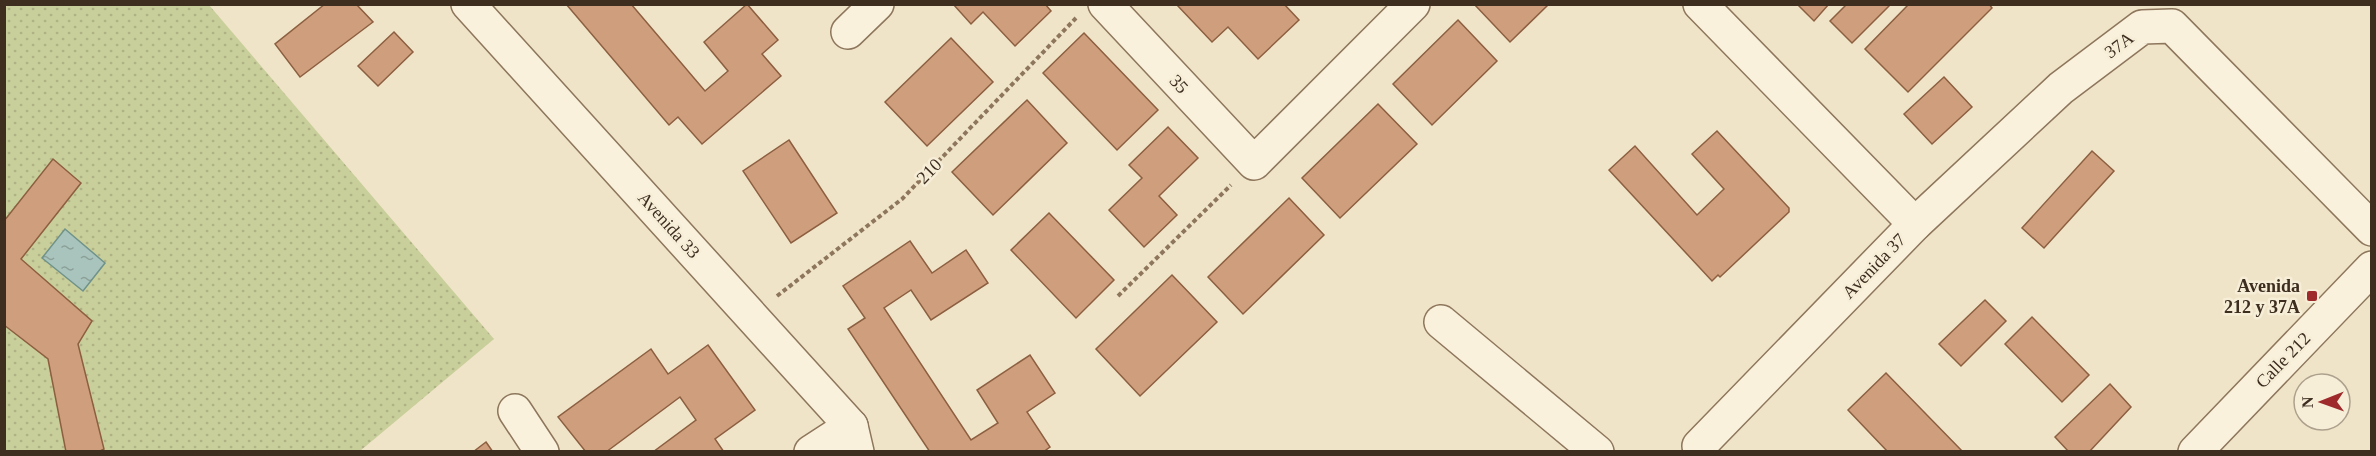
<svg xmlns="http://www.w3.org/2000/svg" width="2376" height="456" font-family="Georgia,serif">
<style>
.grass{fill:url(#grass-dots)}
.water{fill:url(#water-ripples);stroke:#6f938a;stroke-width:1.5}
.building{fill:#cf9f7d;stroke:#8d5f41;stroke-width:1.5}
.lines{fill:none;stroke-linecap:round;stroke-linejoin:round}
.minor-casing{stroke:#8d765c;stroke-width:36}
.path{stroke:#8d765c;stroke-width:4;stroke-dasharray:4.5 3;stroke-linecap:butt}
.minor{stroke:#faf1dc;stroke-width:33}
.poi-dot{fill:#9e2a2b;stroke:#f7eed8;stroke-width:2}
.labels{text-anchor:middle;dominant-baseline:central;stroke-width:5;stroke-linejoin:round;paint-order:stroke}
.street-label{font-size:18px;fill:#3d2e20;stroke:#f7eed8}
.poi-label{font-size:18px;font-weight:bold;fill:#3d2e20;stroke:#f7eed8;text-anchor:end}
</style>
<defs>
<pattern id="grass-dots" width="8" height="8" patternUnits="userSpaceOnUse" patternTransform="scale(1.5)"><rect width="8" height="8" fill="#c9cf9b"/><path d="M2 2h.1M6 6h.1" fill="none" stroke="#aeb285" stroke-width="1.8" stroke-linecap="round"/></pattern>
<pattern id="water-ripples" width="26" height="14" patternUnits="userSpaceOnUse" patternTransform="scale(1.5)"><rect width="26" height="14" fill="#a9c4bc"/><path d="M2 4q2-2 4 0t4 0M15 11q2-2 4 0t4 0" fill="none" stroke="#8ba098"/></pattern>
</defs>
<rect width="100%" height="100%" fill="#f0e4c8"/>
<path class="grass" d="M 10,4 L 209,5 L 494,339 L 360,451 L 5,451 L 4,8 Z"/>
<path class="water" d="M 65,229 L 105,263 L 83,291 L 42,258 Z"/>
<g class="building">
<path d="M 325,4 L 356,4 L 373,22 L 300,77 L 275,44 Z"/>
<path d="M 566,4 L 631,4 L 705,91 L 728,71 L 704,42 L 747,4 L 778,40 L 762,54 L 781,76 L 702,144 L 678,117 L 669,125 Z"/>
<path d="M 953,4 L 1045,4 L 1051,11 L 1015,46 L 983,12 L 971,24 Z"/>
<path d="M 1284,4 L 1299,20 L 1258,59 L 1228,27 L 1212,42 L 1177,5 Z"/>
<path d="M 1474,4 L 1549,4 L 1510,42 Z"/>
<path d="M 1797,4 L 1829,4 L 1814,21 Z"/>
<path d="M 1847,4 L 1891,4 L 1852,43 L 1830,21 Z"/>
<path d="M 1909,4 L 1989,4 L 1992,8 L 1908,92 L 1865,49 Z"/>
<path d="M 1458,20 L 1497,61 L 1432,125 L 1393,84 Z"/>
<path d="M 394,32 L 413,52 L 378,86 L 358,66 Z"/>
<path d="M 1084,33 L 1158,110 L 1117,150 L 1043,73 Z"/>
<path d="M 951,38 L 993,82 L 927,146 L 885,102 Z"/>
<path d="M 1944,77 L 1972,107 L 1932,144 L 1904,114 Z"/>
<path d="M 1027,100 L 1067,143 L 993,215 L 952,172 Z"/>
<path d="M 1378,104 L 1417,144 L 1340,218 L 1302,178 Z"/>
<path d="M 1168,127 L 1198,158 L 1159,196 L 1177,215 L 1144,247 L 1109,210 L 1142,178 L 1129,165 Z"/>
<path d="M 1717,131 L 1789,208 L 1789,212 L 1720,277 L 1718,275 L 1712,281 L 1609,170 L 1635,146 L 1697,215 L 1724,189 L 1692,154 Z"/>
<path d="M 789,140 L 837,213 L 791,243 L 743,171 Z"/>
<path d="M 2092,151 L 2114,171 L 2044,248 L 2022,228 Z"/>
<path d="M 53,159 L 81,183 L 21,259 L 92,321 L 78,344 L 104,449 L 98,452 L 66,452 L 48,359 L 4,325 L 4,221 Z"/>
<path d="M 1289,198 L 1324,235 L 1243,314 L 1208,277 Z"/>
<path d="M 1049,213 L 1114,280 L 1076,318 L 1011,250 Z"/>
<path d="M 910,241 L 932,273 L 966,250 L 988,283 L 931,320 L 911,290 L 884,308 L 971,440 L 998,423 L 977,390 L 1030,355 L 1055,393 L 1027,412 L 1050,447 L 1043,452 L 930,452 L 848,329 L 865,318 L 843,286 Z"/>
<path d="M 1172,275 L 1217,322 L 1140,396 L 1096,349 Z"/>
<path d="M 1985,300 L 2006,321 L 1961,366 L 1939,344 Z"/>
<path d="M 2032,317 L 2089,375 L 2062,402 L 2005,344 Z"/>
<path d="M 708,345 L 755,410 L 715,439 L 724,452 L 653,452 L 696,420 L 680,397 L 606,452 L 586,452 L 558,417 L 651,349 L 668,374 Z"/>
<path d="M 1886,373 L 1963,452 L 1888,452 L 1848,410 Z"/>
<path d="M 2110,384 L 2131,407 L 2089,452 L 2069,452 L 2055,437 Z"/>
<path d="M 486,442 L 493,452 L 473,452 Z"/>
</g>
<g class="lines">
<g class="minor-casing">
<g id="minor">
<path d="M 468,4 L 851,426 L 857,452"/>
<path d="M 1105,4 L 1254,163 L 1413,4"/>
<path d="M 1700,4 L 1915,224"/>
<path d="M 848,32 L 877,4"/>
<path d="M 1441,322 L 1597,452"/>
<path d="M 515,411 L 542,452"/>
<path d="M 1699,446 L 1915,224 L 2061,88 L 2142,27 L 2172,26 L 2372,229"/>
<path d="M 811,452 L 851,426"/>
<path d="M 2195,452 L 2372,268"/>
</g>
</g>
<g class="path">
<path d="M 777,296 L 902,199 L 1076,18"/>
<path d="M 1118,296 L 1231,185"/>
</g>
<use href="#minor" class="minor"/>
</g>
<rect class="poi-dot" x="2306" y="290" width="12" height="12" rx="3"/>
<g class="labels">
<g class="street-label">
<text transform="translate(2119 45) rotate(-37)">37A</text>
<text transform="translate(1179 84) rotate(47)">35</text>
<text transform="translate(929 171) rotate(-46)">210</text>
<text transform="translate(669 225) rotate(48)">Avenida 33</text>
<text transform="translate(1874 266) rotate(-46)">Avenida 37</text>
<text transform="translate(2283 360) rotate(-46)">Calle 212</text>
</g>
<g class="poi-label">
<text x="2300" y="286">Avenida<tspan x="2300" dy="21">212 y 37A</tspan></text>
</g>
</g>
<rect width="2376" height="456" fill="none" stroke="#3d2e20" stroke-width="12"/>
<g transform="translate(2322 402) rotate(269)"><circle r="28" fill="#f7eed8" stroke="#ada18e" stroke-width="1.5"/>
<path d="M0-4.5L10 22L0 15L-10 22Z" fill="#9e2a2b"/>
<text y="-9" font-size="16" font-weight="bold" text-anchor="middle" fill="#3d2e20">N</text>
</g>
</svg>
